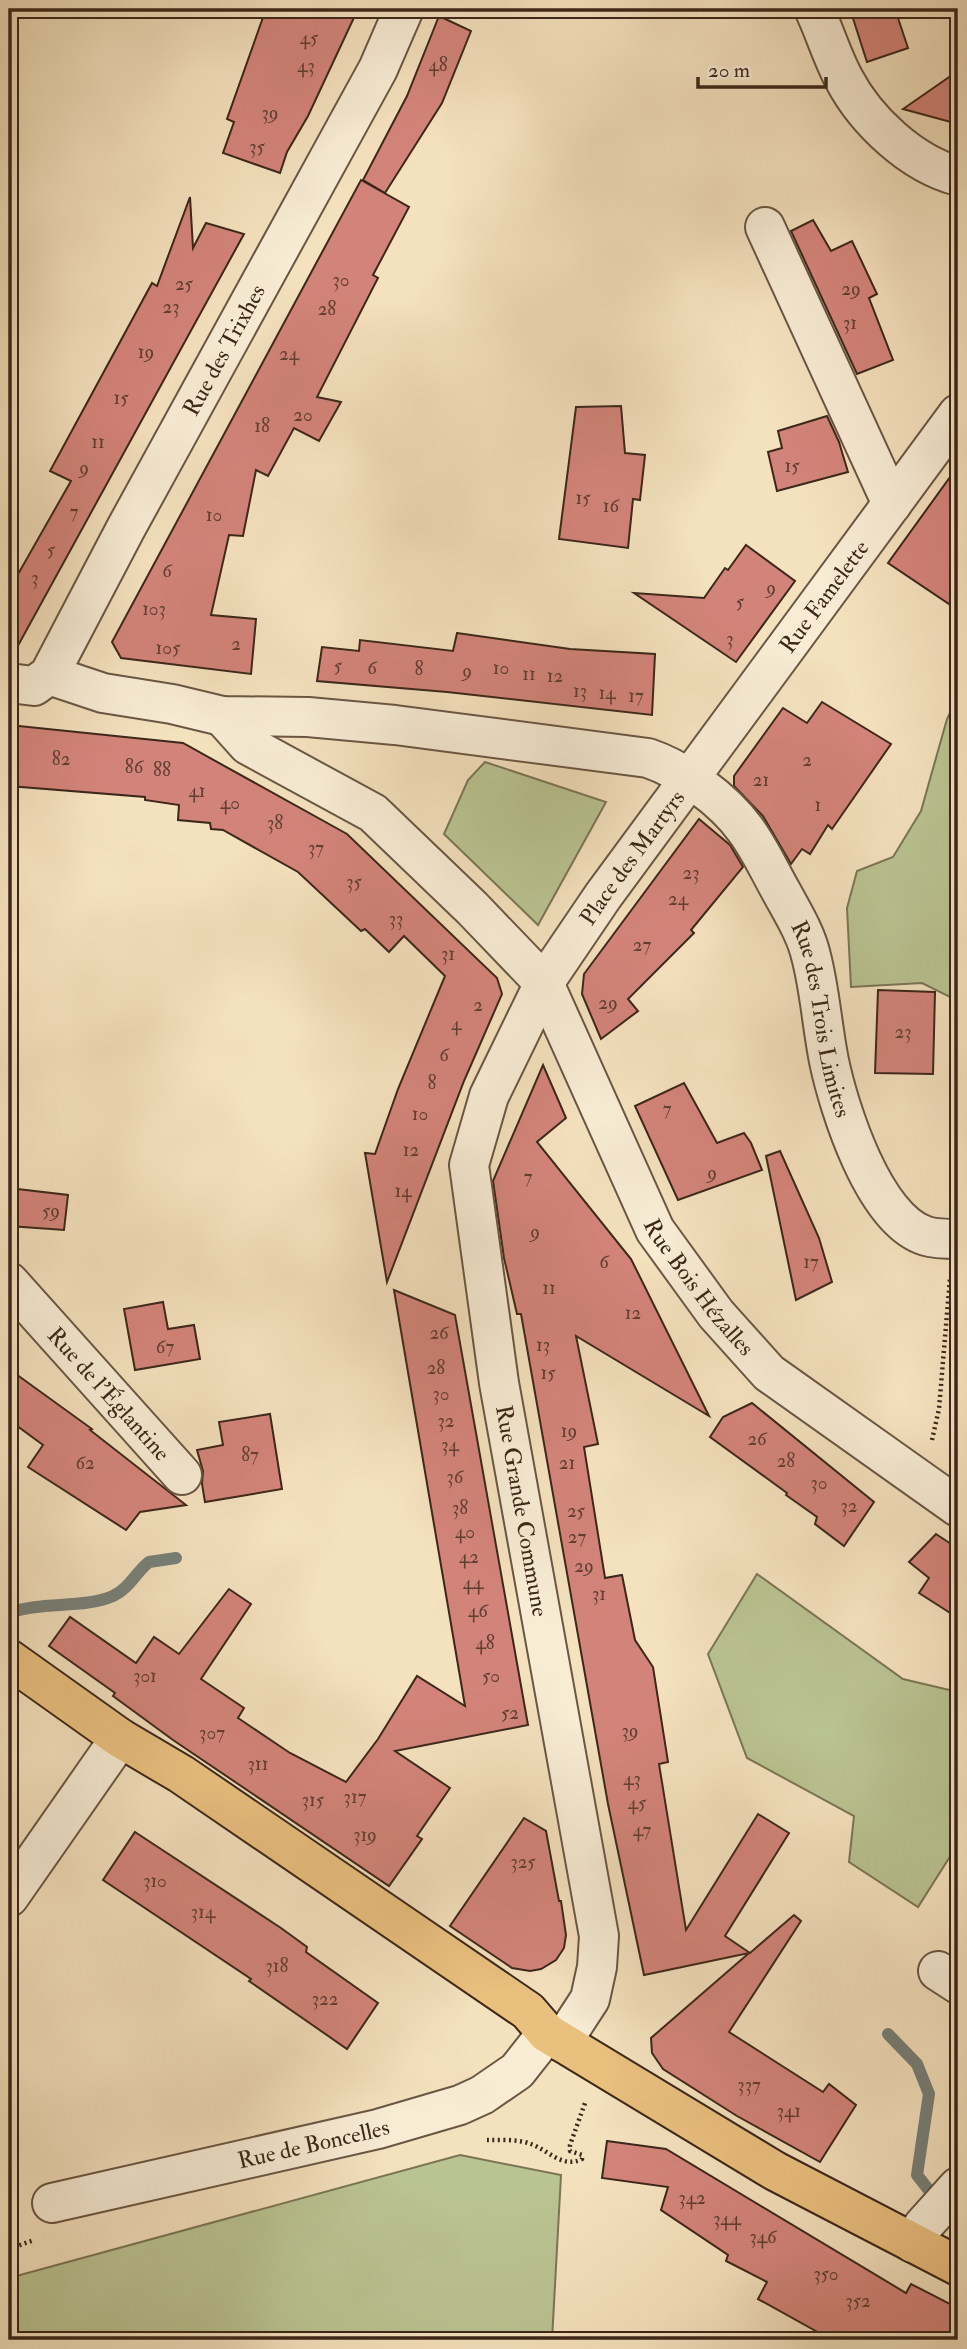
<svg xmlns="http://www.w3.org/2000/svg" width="967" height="2349" font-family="'IM FELL Double Pica',serif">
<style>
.green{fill:#bac392;stroke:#7b7556;stroke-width:2}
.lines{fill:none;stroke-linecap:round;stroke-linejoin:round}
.stream{stroke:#778079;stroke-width:12}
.building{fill:#d3847a;stroke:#3c271a;stroke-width:2}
.minor-casing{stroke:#6a5643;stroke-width:42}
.major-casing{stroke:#3c271a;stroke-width:42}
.path{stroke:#3c271a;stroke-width:4.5;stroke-dasharray:2 3.5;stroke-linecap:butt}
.minor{stroke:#f8ecd5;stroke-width:38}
.major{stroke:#eac07f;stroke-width:38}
.labels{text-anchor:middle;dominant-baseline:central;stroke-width:5;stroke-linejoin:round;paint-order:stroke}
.number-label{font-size:19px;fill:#623e32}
.street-label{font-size:23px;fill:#3c271a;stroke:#f8ecd5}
</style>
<rect width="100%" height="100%" fill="#f4e1be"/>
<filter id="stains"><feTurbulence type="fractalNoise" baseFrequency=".00286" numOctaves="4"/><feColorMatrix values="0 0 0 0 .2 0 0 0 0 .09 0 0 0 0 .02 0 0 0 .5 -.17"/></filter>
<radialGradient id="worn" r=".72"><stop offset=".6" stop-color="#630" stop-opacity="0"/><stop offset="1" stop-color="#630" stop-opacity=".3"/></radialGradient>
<g class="green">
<path d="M 958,696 L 958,1001 L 922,983 L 851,987 L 847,908 L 857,871 L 893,857 L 921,811 L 947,719 Z"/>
<path d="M 485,762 L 606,802 L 538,925 L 444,834 L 468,780 Z"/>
<path d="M 757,1574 L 903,1679 L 958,1692 L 958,1844 L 918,1907 L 849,1862 L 854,1816 L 747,1758 L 708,1654 Z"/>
<path d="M 460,2155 L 561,2175 L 552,2340 L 9,2340 L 9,2278 Z"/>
</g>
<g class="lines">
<g class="stream">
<path d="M 9,1613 C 42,1601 83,1609 113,1596 C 130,1588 136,1572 149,1562 L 176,1558"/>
<path d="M 888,2034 L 917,2064 L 929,2094 L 917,2175 L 928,2189"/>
</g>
</g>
<g class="building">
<path d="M 266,9 L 358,9 L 308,116 L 287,152 L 280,173 L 223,153 L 234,122 L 227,119 Z"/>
<path d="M 850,9 L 895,9 L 908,48 L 867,62 Z"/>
<path d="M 439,16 L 471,31 L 442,103 L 385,193 L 363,180 L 407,96 Z"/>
<path d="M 958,71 L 958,124 L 903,109 Z"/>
<path d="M 361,180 L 409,207 L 373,275 L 378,278 L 317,397 L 341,402 L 319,441 L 294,428 L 268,476 L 256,470 L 243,536 L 229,535 L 211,615 L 256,619 L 251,674 L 121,658 L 112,642 Z"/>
<path d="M 190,197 L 193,248 L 206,223 L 244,234 L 9,662 L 9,590 L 71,481 L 50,471 L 152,283 L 157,286 Z"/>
<path d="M 813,220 L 831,251 L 852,241 L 877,294 L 869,298 L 893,360 L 857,374 L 791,231 Z"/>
<path d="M 621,406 L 625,453 L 645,455 L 640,500 L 633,499 L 628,548 L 559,539 L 576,407 Z"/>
<path d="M 827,416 L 839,442 L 848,472 L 777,491 L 768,452 L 782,448 L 778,431 Z"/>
<path d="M 958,466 L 958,610 L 888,563 Z"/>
<path d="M 746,545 L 795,581 L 736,662 L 634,593 L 704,598 L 725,568 L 728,570 Z"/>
<path d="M 457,633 L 570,649 L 655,654 L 652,715 L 447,692 L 317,681 L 322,647 L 359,651 L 360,640 L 453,651 Z"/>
<path d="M 822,702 L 891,744 L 832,829 L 828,825 L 810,854 L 802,849 L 791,864 L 763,816 L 734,786 L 734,776 L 783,708 L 807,723 Z"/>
<path d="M 9,725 L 183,743 L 347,834 L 497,978 L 502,994 L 464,1081 L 387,1282 L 365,1153 L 375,1154 L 398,1089 L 445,976 L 404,936 L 389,952 L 365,929 L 361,931 L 298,872 L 223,830 L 211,829 L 210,823 L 178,820 L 179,805 L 145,800 L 145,797 L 9,786 Z"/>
<path d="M 699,819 L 730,845 L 743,867 L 691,930 L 694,933 L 628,999 L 638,1011 L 601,1039 L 582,994 L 584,974 Z"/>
<path d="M 878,990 L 935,992 L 933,1074 L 875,1073 Z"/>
<path d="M 543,1065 L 566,1118 L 537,1142 L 631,1259 L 709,1416 L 576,1336 L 598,1444 L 584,1447 L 605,1578 L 622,1575 L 635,1640 L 653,1667 L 668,1762 L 659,1764 L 686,1930 L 758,1814 L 789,1833 L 725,1936 L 750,1953 L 794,1915 L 801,1921 L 729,2032 L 823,2092 L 829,2084 L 856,2105 L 820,2162 L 737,2116 L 663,2069 L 652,2053 L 651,2038 L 749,1953 L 644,1975 L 608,1804 L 521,1314 L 517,1314 L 504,1258 L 493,1181 Z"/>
<path d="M 684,1083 L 717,1143 L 744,1133 L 751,1143 L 762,1170 L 678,1200 L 635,1106 Z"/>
<path d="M 780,1151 L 819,1238 L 832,1282 L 796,1300 L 766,1156 Z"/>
<path d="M 9,1188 L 68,1195 L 64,1230 L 9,1226 Z"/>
<path d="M 394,1290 L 455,1315 L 528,1725 L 395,1751 L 450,1788 L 417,1836 L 422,1839 L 389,1886 L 173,1740 L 113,1696 L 115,1693 L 49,1646 L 70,1617 L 136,1663 L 154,1637 L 179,1654 L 229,1589 L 251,1604 L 201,1679 L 244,1708 L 238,1718 L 290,1753 L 346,1782 L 378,1739 L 417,1676 L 465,1706 Z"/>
<path d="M 163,1302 L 168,1329 L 194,1325 L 200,1359 L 135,1370 L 124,1309 Z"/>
<path d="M 9,1369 L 92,1429 L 90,1430 L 186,1505 L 140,1512 L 126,1530 L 28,1467 L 43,1445 L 9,1420 Z"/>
<path d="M 752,1403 L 874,1502 L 844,1546 L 815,1524 L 817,1517 L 786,1495 L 787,1493 L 710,1437 L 723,1417 Z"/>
<path d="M 270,1414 L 282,1489 L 205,1502 L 202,1484 L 203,1471 L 197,1450 L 223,1445 L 219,1422 Z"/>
<path d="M 936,1534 L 951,1544 L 958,1534 L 958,1618 L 919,1593 L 929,1578 L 909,1562 Z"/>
<path d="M 524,1818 L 546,1831 L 559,1901 L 561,1901 L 566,1935 L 564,1948 L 556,1960 L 541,1969 L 530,1971 L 512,1968 L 450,1926 Z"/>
<path d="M 135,1832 L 281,1928 L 307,1947 L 306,1952 L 378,2003 L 347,2049 L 249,1981 L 251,1979 L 103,1880 Z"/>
<path d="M 607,2141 L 666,2149 L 906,2293 L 911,2284 L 958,2308 L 958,2340 L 832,2340 L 758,2299 L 767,2282 L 726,2261 L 728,2255 L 661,2210 L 668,2187 L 602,2178 Z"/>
</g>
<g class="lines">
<g class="minor-casing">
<g id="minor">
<path d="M 814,9 C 825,32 832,57 844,79 C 866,121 912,164 958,176"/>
<path d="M 765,227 L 892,504"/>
<path id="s1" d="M 49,675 L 103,693 L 172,704 L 222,716 L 308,717 L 395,725 L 648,758 C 683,770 723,799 745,829 C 760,849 770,872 782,893 C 793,913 806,934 811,956 C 820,990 822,1026 829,1061 C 839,1109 874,1220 926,1236 C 936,1239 949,1239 958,1239"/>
<path id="s2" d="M 9,683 L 34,686 L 49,675 L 126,528 L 378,69 L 404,9"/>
<path id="s3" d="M 222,716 L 248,745 L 373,813 L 472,908 L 544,983 L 655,1230 L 716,1314 L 769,1373 L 958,1507"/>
<path id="s4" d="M 9,1282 L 182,1475"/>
<path d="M 9,1897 L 120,1738"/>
<path d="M 938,1971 L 958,1984"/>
<path id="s5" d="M 562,2042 L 590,1999 L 597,1967 L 599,1936 L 499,1383 L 469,1165 L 489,1096 L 544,983 L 603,896 L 958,414"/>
<path id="s6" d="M 52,2203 L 378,2129 L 460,2105 L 482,2095 L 517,2071 L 547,2033"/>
<path d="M 913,2243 L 923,2226 L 958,2187"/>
</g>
</g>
<g class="major-casing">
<path id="major" d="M 9,1659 L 120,1738 L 181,1774 L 528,2011 L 547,2033 L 775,2171 L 958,2266"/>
</g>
<g class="path">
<path d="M 932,1440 L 939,1409 L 950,1278"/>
<path d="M 487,2140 C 501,2140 518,2139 531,2144 C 548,2150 563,2169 582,2159 L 582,2155 L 570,2151 L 570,2145 L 585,2103"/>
<path d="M 9,2249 L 34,2240"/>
</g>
<use href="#minor" class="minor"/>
<use href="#major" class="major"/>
</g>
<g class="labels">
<g class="number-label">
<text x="309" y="38">45</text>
<text x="438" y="65">48</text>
<text x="306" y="66">43</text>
<text x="270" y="113">39</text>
<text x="257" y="147">35</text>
<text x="341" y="280">30</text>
<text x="184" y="284">25</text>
<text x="851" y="289">29</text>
<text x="171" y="307">23</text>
<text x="327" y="309">28</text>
<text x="850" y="323">31</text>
<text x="146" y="352">19</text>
<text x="289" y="354">24</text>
<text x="121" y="398">15</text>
<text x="303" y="415">20</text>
<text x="262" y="426">18</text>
<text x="98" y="442">11</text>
<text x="792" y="466">15</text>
<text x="84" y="468">9</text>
<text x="583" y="498">15</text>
<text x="611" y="506">16</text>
<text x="74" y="512">7</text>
<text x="214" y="515">10</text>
<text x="51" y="550">5</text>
<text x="167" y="571">6</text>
<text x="35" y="578">3</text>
<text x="771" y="588">9</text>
<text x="740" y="602">5</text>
<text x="154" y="609">103</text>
<text x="730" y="639">3</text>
<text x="236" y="644">2</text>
<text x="168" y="648">105</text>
<text x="338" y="666">5</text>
<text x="372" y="668">6</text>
<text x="501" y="668">10</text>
<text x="419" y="669">8</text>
<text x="467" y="671">9</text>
<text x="529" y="674">11</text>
<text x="555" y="676">12</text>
<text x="580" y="691">13</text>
<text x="607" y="693">14</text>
<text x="636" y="696">17</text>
<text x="61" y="759">82</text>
<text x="807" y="760">2</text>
<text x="134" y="767">86</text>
<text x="162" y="770">88</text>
<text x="761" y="780">21</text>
<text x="197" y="791">41</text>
<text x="230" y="803">40</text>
<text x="818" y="805">1</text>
<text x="275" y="823">38</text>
<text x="316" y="848">37</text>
<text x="691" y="873">23</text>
<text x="354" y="882">35</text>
<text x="678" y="899">24</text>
<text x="396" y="919">33</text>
<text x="642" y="945">27</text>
<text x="448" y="954">31</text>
<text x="608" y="1003">29</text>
<text x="478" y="1005">2</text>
<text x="456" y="1024">4</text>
<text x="903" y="1032">23</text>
<text x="444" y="1055">6</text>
<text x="432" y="1083">8</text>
<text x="667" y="1109">7</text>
<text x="420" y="1114">10</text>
<text x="411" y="1150">12</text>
<text x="712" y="1173">9</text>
<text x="528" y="1177">7</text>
<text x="403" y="1191">14</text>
<text x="51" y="1211">59</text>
<text x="535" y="1232">9</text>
<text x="604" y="1262">6</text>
<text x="811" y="1262">17</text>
<text x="549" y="1288">11</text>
<text x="633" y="1313">12</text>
<text x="439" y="1333">26</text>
<text x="543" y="1345">13</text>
<text x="165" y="1347">67</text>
<text x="436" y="1368">28</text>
<text x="548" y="1373">15</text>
<text x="441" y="1394">30</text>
<text x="446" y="1421">32</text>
<text x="569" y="1431">19</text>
<text x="757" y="1439">26</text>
<text x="450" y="1445">34</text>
<text x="250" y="1455">87</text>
<text x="786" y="1461">28</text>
<text x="85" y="1463">62</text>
<text x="567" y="1463">21</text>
<text x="455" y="1477">36</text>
<text x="819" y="1483">30</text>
<text x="849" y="1506">32</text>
<text x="460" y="1508">38</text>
<text x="576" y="1511">25</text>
<text x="465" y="1532">40</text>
<text x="577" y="1537">27</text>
<text x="469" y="1557">42</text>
<text x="584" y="1566">29</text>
<text x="473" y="1583">44</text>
<text x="599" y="1594">31</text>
<text x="478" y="1611">46</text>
<text x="485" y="1643">48</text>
<text x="145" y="1676">301</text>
<text x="491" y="1676">50</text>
<text x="510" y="1713">52</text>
<text x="630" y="1731">39</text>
<text x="212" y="1733">307</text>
<text x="258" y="1764">311</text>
<text x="632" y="1779">43</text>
<text x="355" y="1797">317</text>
<text x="313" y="1800">315</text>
<text x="637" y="1803">45</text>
<text x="642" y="1830">47</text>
<text x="365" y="1835">319</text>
<text x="523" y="1862">325</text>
<text x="155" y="1881">310</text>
<text x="203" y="1912">314</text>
<text x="277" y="1966">318</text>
<text x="325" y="1999">322</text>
<text x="749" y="2085">337</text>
<text x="789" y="2111">341</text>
<text x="692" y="2198">342</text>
<text x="727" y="2219">344</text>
<text x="763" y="2237">346</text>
<text x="826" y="2274">350</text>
<text x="858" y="2301">352</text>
</g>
<g class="street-label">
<text stroke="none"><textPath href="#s2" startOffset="413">Rue des Trixhes</textPath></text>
<text stroke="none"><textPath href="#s5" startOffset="1572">Rue Famelette</textPath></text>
<text stroke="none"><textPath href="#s5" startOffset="1248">Place des Martyrs</textPath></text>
<text stroke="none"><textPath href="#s1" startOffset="936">Rue des Trois Limites</textPath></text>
<text stroke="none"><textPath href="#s3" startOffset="765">Rue Bois Hézalles</textPath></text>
<text stroke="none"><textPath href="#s4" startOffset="150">Rue de l'Églantine</textPath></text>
<text transform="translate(522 1511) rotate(80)">Rue Grande Commune</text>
<text stroke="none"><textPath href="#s6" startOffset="268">Rue de Boncelles</textPath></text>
</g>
</g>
<rect width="967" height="2349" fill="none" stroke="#f4e1be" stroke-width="35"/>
<rect x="10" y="10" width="946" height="2328" fill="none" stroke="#3c271a" stroke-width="3.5"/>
<rect x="18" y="18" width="932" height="2314" fill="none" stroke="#3c271a" stroke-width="2"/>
<path d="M698 77v10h128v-10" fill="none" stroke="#3c271a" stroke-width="3.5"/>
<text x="708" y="77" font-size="21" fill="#3c271a" stroke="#f8ecd5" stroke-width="5" paint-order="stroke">20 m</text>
<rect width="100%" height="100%" filter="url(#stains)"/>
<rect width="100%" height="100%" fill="url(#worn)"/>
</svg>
